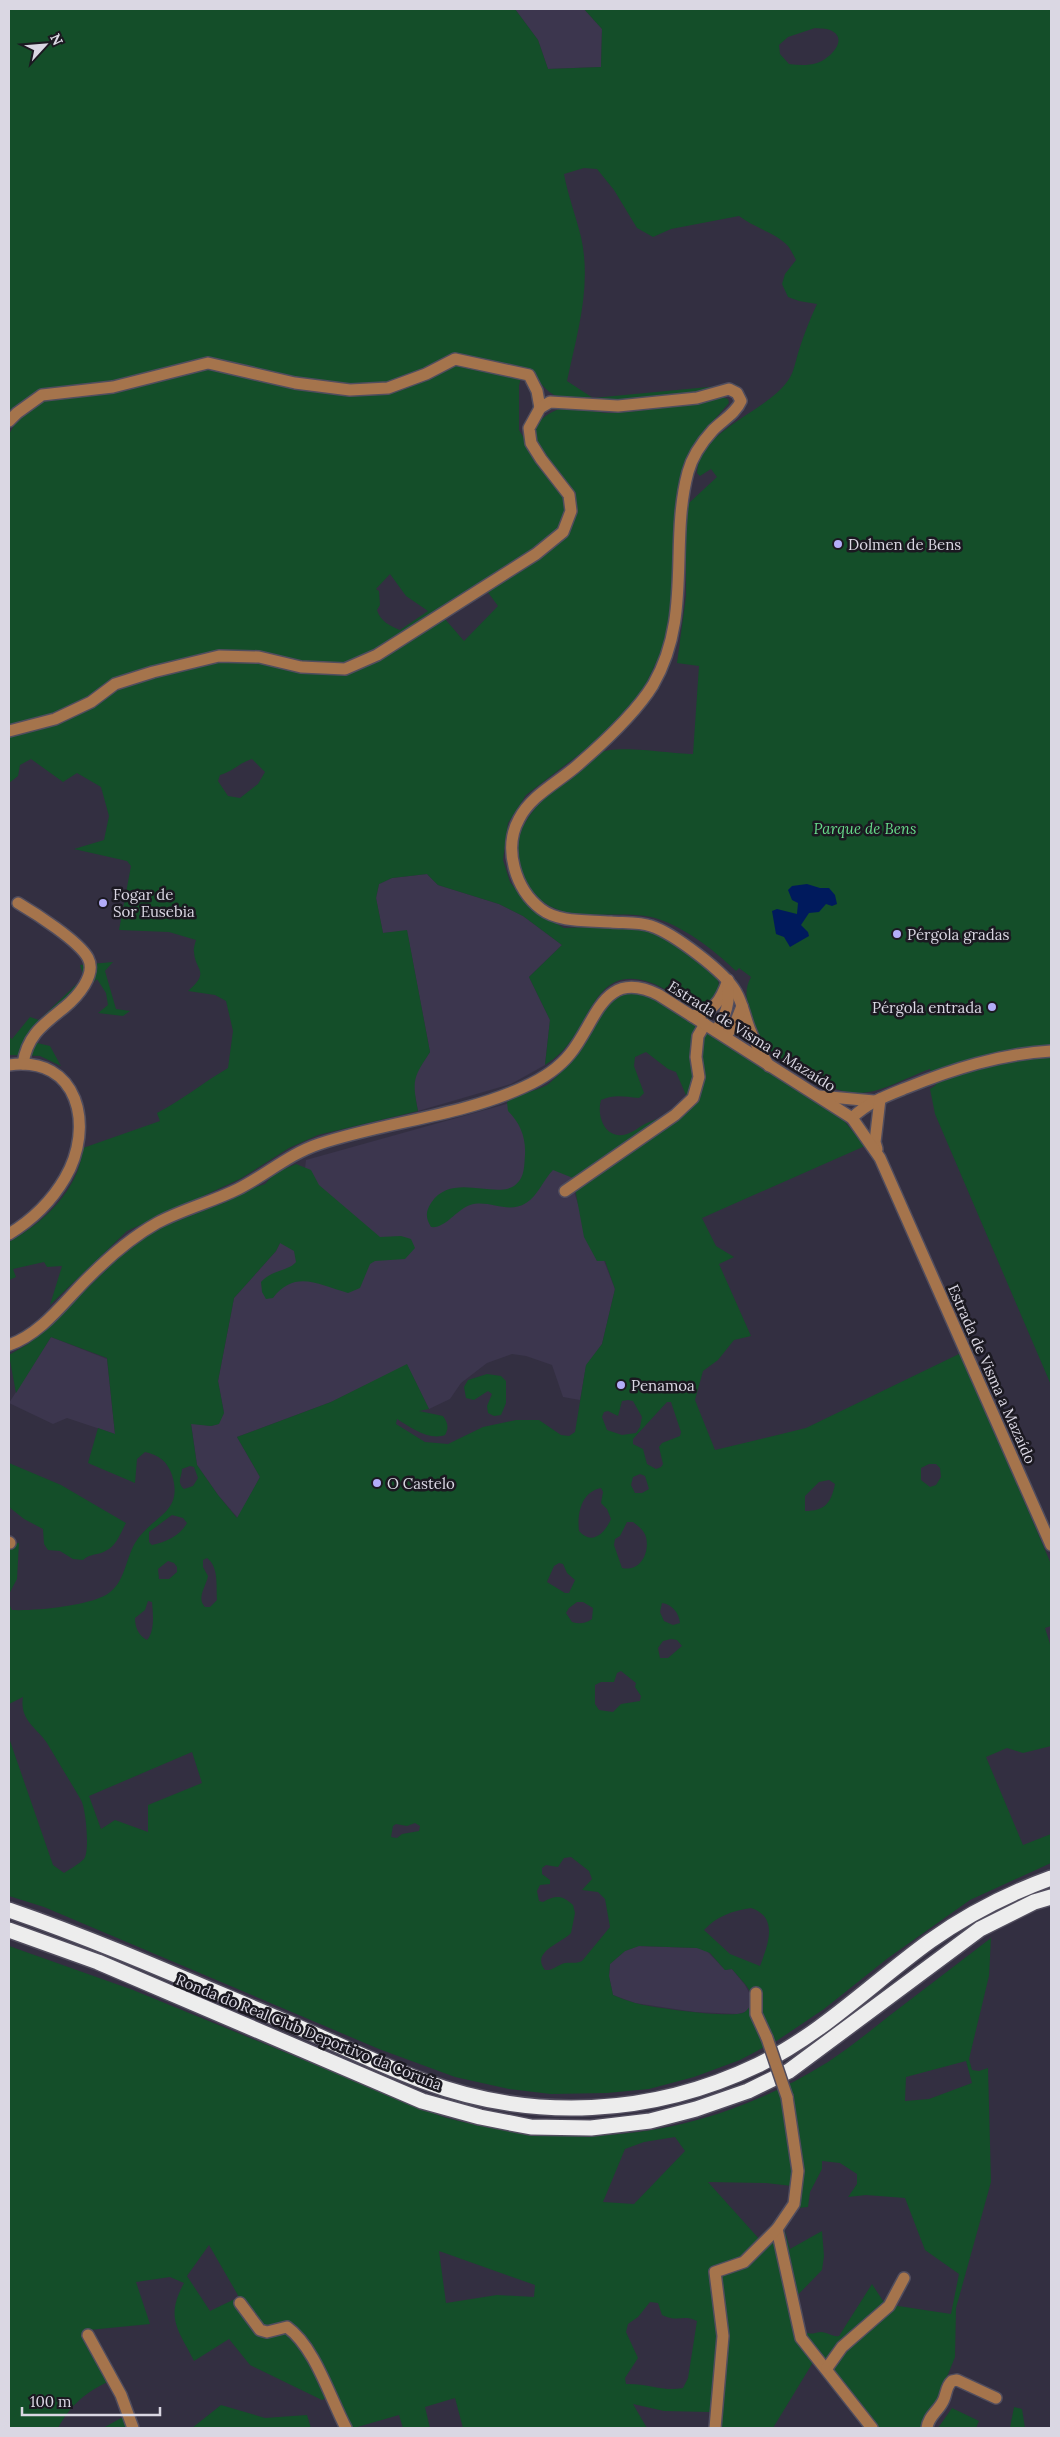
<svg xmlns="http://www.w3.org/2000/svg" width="1060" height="2437" font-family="Lora,serif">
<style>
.built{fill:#3c364e}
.green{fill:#144e29;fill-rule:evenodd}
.water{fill:#001a5d}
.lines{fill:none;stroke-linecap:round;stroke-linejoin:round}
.minor-casing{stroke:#514d5e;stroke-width:14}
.highway-casing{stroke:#514d5e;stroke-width:18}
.minor{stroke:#a5744c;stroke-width:11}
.highway{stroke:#ededed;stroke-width:15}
.minor-bridge-casing{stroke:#514d5e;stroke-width:14;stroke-linecap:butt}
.minor-bridge{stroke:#a5744c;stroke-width:11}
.poi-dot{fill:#b3adf9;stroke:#1b1921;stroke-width:2}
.labels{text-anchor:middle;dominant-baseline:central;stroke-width:5;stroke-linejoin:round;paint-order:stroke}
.poi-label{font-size:15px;fill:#dad7e3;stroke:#1b1921;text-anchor:start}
.park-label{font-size:15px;font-style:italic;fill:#67da8a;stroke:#1b1921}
.street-label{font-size:15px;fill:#dad7e3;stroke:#1b1921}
</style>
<rect width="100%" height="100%" fill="#332f41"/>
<g class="built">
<path d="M 515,9 L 584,9 L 602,29 L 601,67 L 548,69 L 538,40 Z"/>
<path d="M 427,874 L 438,885 L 499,904 L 523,916 L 562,945 L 529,977 L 550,1020 L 545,1065 L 511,1084 L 418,1111 L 413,1085 L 417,1071 L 430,1052 L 407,931 L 383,933 L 376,898 L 379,884 L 392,878 Z"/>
<path d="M 517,1101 L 573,1178 L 575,1195 L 597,1261 L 604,1261 L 615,1289 L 602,1344 L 586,1366 L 580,1400 L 563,1397 L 552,1365 L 526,1356 L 512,1354 L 487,1363 L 461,1383 L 450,1399 L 429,1409 L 407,1365 L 331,1402 L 237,1437 L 260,1477 L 238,1518 L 218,1495 L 197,1465 L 191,1423 L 211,1426 L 218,1424 L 224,1413 L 218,1381 L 234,1298 L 276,1251 L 301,1201 L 306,1160 Z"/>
<path d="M 51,1337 L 107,1359 L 115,1434 L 67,1418 L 53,1424 L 9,1403 Z"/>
<path d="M 638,1946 L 697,1948 L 706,1950 L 725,1970 L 732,1969 L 745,1985 L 752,1998 L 751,2006 L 745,2012 L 738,2014 L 695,2012 L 635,2003 L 613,1995 L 609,1976 L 610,1964 L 625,1951 Z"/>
</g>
<g class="green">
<path d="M 9,9 L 515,9 L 538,40 L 548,69 L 601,67 L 602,29 L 584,9 L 1051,9 L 1051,1385 L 935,1114 L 930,1089 L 936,1085 L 930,1069 C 907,1077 882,1093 858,1093 C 828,1093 772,1062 758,1035 C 754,1029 753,1021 751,1014 C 746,1000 744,990 751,977 L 739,968 L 736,971 C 714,950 681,924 651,917 C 608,908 553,930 527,883 C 499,835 538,802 572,774 C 581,768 590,757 599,753 C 618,744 671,754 693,754 L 699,666 L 677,663 L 686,596 L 686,519 L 689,503 L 717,477 L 711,469 L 700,476 L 697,473 C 700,428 767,413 789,379 C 794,372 796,359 799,350 C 804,334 810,319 817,304 L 799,301 L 788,297 L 782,284 L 785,274 L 796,260 C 794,256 791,250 788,246 C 778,234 753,227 739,216 L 671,229 L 653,237 L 637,228 L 614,190 L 597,169 L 584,168 L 564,174 C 568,196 576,216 581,237 C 592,286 577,334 567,381 L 593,398 L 740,384 C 692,392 645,401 595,400 C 582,400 566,400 554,395 C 541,388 536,373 523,367 L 519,386 L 519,430 L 542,468 L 561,489 L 569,508 L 576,493 C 562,477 523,443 540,421 C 546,415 554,410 563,408 C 578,405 593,413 608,413 C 646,412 684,404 721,397 L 728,399 L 729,403 L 699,437 L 686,463 L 680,485 L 674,537 L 673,592 L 666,642 L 641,694 L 594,743 L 526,795 L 508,823 L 503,860 L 510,882 L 532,910 L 564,928 L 622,926 L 650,931 L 669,941 L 705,966 L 718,980 L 720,992 L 711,1003 L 699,1010 C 682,1001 667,988 649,982 C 605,968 595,1003 576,1033 C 568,1046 558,1057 545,1065 L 550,1020 L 529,977 L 562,945 L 523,916 L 499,904 L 438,885 L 427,874 L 392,878 L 379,884 L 376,898 L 383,933 L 407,930 L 430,1052 C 413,1078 412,1080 418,1111 L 318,1135 L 289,1148 L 240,1179 L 127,1231 L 50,1305 L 62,1266 L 47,1267 L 44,1262 L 13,1269 L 16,1277 L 9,1280 L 9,1242 C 43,1223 79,1190 83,1148 L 160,1121 L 157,1113 C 182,1100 204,1082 228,1068 L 233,1031 L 226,1001 L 215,995 L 188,991 C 211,971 195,971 194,952 C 193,949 195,944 196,940 L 169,932 L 119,930 L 131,866 L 127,861 L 74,849 L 104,840 L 109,816 L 101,787 L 77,773 L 63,782 L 31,759 L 20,765 L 18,776 L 9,783 L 9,434 L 15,424 L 9,423 ZM 815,28 C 819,29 826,28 830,30 C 851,39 828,60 817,63 C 807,66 798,65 789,64 L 780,54 L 779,45 L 788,37 ZM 390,574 L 406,596 L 428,611 L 400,630 C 390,626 380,621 377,610 L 380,605 L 379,591 L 376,589 ZM 487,591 L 498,606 L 464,641 L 445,619 ZM 252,759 L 265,772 L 258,784 L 240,798 L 228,796 L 218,781 L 220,775 C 236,770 237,764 252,759 Z"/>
<path d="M 113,962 L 105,971 L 116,1009 L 130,1011 L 123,1016 L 98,1013 L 108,1005 L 106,993 L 97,979 L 35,1038 L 37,1043 L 50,1046 L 61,1066 L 40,1056 L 9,1055 L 9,1037 L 12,1039 L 30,1017 L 39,1020 L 84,977 L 80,965 Z"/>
<path d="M 628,993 L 647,995 L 840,1116 L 865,1146 L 702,1218 L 716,1246 L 734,1257 L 719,1264 L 751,1336 L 734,1340 L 718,1360 L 703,1371 L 695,1400 L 715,1450 L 806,1428 L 961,1353 L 1051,1564 L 1051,1626 L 1045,1628 L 1051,1647 L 1051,1746 L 1023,1753 L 1007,1748 L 986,1757 L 1023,1845 L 1051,1834 L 1051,1863 L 970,1900 L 888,1958 L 824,2009 L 778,2040 L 740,2060 L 694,2077 L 649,2089 L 607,2093 L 551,2094 L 509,2089 L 455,2077 L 379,2049 L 44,1907 L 9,1896 L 9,1738 L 53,1865 L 64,1873 C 70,1869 79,1864 84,1859 C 90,1851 86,1809 81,1800 C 70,1781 58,1762 47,1743 C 37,1728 19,1720 23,1697 L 9,1704 L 9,1604 L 12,1610 C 36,1611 86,1606 106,1595 C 125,1584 125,1560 135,1543 C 152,1515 184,1514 172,1475 C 167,1461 159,1455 145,1452 L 137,1459 L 135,1483 L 88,1463 L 98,1428 L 115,1434 L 107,1358 L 51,1337 L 16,1393 L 9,1355 L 28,1344 L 43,1331 L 131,1246 L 157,1229 L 226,1202 L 247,1190 L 265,1184 L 275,1173 L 296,1164 L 311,1170 L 319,1185 L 380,1237 L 401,1236 L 411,1239 L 415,1248 L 405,1259 L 375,1261 L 370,1264 L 360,1288 L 348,1293 C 319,1285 295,1269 273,1298 L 266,1299 L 262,1292 L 261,1282 C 273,1269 289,1271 296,1262 L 294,1251 L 280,1243 L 276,1251 L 234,1298 L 218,1381 L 224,1413 L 219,1424 L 211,1426 L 191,1424 L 197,1465 L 218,1495 L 237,1518 L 260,1477 L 237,1437 L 331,1402 L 407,1364 L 429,1409 L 419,1411 L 443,1416 C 448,1423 449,1428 445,1435 C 429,1441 410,1427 397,1419 L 396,1424 L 425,1442 L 448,1444 L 483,1427 L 516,1420 L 539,1420 L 561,1435 L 569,1436 L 575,1432 L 586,1365 L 602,1344 L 615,1289 L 605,1261 L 597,1261 L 584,1237 L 573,1178 L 553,1170 C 543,1180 538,1196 526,1203 C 507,1215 490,1199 470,1205 C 456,1210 445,1229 431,1227 C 426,1219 425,1212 431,1203 C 452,1172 493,1199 514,1186 C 525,1178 524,1167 525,1155 C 526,1137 520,1123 508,1111 L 507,1102 C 519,1093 534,1092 547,1085 C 554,1080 561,1072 567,1066 C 589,1043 595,1004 628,993 ZM 646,1052 L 668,1069 L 676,1072 L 686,1095 C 678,1113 664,1116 647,1123 C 640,1126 634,1132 627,1134 C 606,1141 596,1117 601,1100 C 615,1094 624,1097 639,1098 L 644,1093 L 634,1066 L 635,1057 ZM 628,1400 L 633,1401 L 642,1417 L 640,1427 L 636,1433 L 622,1435 L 607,1430 L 602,1417 L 604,1412 L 608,1411 L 618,1416 L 622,1401 ZM 667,1402 L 671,1402 L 681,1432 L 680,1436 L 662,1443 L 659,1447 L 663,1464 L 661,1467 L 656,1469 L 647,1464 L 643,1449 L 633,1444 L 633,1439 ZM 929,1464 L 936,1464 L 940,1468 L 941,1477 L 936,1485 L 930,1487 L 921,1480 L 921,1468 ZM 190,1466 L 194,1467 L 198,1478 L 193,1486 L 184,1489 C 176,1482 182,1477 182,1469 ZM 640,1474 L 645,1476 L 649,1489 L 642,1493 L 635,1493 L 631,1485 L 633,1477 ZM 829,1480 L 835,1484 C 831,1503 825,1511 805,1511 L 805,1496 L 819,1482 ZM 601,1488 L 603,1492 L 601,1503 L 607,1509 L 611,1519 C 605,1533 592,1546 579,1531 C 577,1514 581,1492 601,1488 ZM 172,1515 L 183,1518 L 187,1523 C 180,1536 166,1542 152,1545 L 149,1542 L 149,1532 ZM 627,1522 L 633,1522 C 638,1526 644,1530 646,1537 C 650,1553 640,1572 622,1568 L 614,1545 L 615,1539 L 620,1536 ZM 207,1558 C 219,1567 216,1586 217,1600 L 210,1607 L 205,1607 C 196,1598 206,1587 208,1576 L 203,1567 L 203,1560 ZM 168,1561 L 174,1563 L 177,1567 L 177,1572 L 169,1579 L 159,1579 L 158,1569 ZM 559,1563 L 563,1564 L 567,1573 L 575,1580 L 569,1593 L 565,1593 L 547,1582 L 554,1566 ZM 148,1601 L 152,1602 C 153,1614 155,1631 147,1640 C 138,1635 135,1627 135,1618 L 145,1610 ZM 577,1602 L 583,1602 L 593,1608 L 592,1619 C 585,1624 579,1624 572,1622 L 566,1613 L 569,1608 ZM 662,1603 C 672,1604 679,1613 680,1623 L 673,1625 L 664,1621 L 660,1612 ZM 671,1639 L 677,1640 L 682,1646 L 668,1658 L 660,1658 L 658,1648 L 663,1641 ZM 621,1671 L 636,1683 L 635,1687 L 641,1696 L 640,1701 L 621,1704 L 613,1712 L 599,1710 L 595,1704 L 595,1685 L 601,1682 L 614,1682 L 617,1673 ZM 192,1752 L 202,1783 L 148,1805 L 148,1832 L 115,1820 L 101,1829 L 89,1796 ZM 415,1823 L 420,1826 L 419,1831 L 402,1834 L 397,1838 L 391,1837 L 393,1826 L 396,1824 L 407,1826 ZM 571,1857 L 589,1871 L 592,1879 L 582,1890 L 598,1892 L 605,1899 L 610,1927 L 582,1961 C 575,1964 572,1962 565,1963 C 557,1965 553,1971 545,1970 C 530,1952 562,1943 571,1933 L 575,1913 L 573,1905 C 562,1895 556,1895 543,1902 L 539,1901 L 537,1891 L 540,1885 L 550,1884 L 550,1880 L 542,1874 L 542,1868 L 546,1865 L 558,1867 L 564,1858 ZM 751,1908 C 779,1917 768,1945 760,1966 L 730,1954 L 704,1930 C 717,1916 732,1911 751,1908 ZM 639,1946 L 697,1948 L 710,1953 L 725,1970 L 732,1969 C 738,1977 750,1987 752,1997 C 753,2003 748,2011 743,2013 C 728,2018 653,2008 635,2003 C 628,2001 620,1998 613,1995 L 609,1976 L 610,1964 L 625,1951 Z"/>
<path d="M 487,1374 L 501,1376 L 506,1381 L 506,1403 L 501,1415 L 494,1416 L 488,1413 L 487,1406 L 492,1394 L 488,1391 L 474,1400 L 466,1398 L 464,1387 L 468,1380 Z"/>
<path d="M 9,1463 L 61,1485 L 126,1523 C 119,1536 116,1548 101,1553 C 93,1555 89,1555 83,1560 L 73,1559 L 60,1551 L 48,1550 L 44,1544 L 43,1529 L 24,1519 L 9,1507 Z"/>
<path d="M 19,1543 L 17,1579 L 9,1594 L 9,1545 Z"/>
<path d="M 991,1938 L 989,1976 L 969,2059 L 972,2070 L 979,2071 L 988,2068 L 991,2182 L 956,2308 L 955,2357 L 941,2392 L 940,2403 L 925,2428 L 868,2428 L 815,2359 L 773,2428 L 710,2428 L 711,2412 L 664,2411 L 633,2404 L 647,2428 L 463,2428 L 455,2398 L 425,2407 L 430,2428 L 403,2428 L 399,2415 L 354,2428 L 343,2428 L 327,2397 L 322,2400 L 250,2365 L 229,2339 L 194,2361 C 178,2329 165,2318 184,2283 L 170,2277 L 136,2282 L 150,2324 L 89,2330 L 137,2428 L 103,2428 L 125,2416 L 110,2381 C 85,2392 71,2405 58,2428 L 9,2428 L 9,1946 L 133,1990 L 443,2117 C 581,2154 707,2137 828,2062 C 849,2048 869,2032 889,2016 C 923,1990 957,1964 991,1938 ZM 966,2061 L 972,2083 L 929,2099 L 905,2101 L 906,2077 ZM 675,2137 L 685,2151 L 634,2204 L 603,2202 L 625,2149 L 644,2142 ZM 822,2161 L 840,2163 L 857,2174 L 857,2184 L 848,2197 L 866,2195 L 905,2198 L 925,2250 L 959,2274 L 951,2314 L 885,2304 L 872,2284 L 839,2336 C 832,2337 827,2332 821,2332 C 812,2333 814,2335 804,2332 L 789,2304 L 822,2270 L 824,2256 L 822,2231 L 790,2249 L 784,2228 L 797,2208 L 808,2207 L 810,2192 L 822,2169 ZM 708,2182 L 766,2183 L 792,2186 L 789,2209 L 761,2241 ZM 209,2245 L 239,2297 L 210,2311 L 187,2276 ZM 439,2251 L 535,2285 L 534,2297 L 497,2295 L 446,2303 ZM 650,2302 L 658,2303 L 662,2315 C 679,2323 682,2314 697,2321 L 688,2378 L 683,2388 C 664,2392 646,2383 626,2384 L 625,2378 L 638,2358 L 626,2332 L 628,2324 L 638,2317 Z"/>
<path d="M 221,2405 L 265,2418 L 307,2415 L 311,2428 L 192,2428 Z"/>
<path d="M 1014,2407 L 1022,2409 L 1025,2428 L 1010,2428 Z"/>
<path d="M 952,2408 L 979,2421 L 976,2428 L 938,2428 Z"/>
</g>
<path class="water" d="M 807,884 L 820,888 L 829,888 L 835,895 L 837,904 L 832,906 L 826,904 L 819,912 L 809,913 L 801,925 L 808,932 L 809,936 L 790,947 L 784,937 L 776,934 L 772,911 L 777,909 L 797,914 L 798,903 L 792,900 L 788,890 L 792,886 Z"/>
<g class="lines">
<g class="minor-casing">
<g id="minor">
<path d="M 9,421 L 17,413 L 42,395 L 113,387 L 208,363 L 295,383 L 350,390 L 388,388 L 426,374 L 455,359 L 529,375 L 537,391 L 540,408"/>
<path d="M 9,731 L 55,719 L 91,702 L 115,684 L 153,672 L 219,656 L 259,657 L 301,667 L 345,669 L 377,655 L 536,554 L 563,532 L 571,511 L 569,495 L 541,459 L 531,443 L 529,428 L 540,408 L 550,402 L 618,406 L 697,398 L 729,389 L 737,393 L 741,401 C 736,413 723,420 713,430 C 703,441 692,457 688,472 C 669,543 693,616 653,685 C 637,711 602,744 579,764 C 559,782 531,795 519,819 C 503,848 515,889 541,909 C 559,923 588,920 611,922 C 623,923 640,922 651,926 C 673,933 725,972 736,992 C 743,1004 745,1018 750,1030 C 755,1043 762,1055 769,1066"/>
<path d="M 18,903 C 35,913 79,941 88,958 C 97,975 77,997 65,1007 C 44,1024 27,1035 23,1064"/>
<path d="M 692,1016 C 714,1012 721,1000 728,980"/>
<path d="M 716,1031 C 726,1015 730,1003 728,984"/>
<path d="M 725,1036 L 734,1026 L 742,1006"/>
<path d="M 9,1065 C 79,1055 95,1127 65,1178 C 51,1202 32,1220 9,1234"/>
<path d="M 819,1096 L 874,1101"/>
<path d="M 852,1118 C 867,1103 886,1096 906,1088 C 953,1069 1000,1054 1051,1051"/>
<path d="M 877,1149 L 875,1142 L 880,1099"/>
<path d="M 565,1191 L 675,1115 L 693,1098 L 699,1077 L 696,1057 L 698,1036 L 705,1024"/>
<path d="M 9,1345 C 43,1333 65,1300 90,1276 C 110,1256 132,1237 157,1223 C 183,1209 212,1202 238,1189 C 266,1175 289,1154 319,1144 C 385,1122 461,1116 524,1087 C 542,1079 558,1069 570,1054 C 597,1021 603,967 659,995 L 852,1118 L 880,1158 L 1051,1545"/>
<path d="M 9,1542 L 10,1543"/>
<path d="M 756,1993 L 756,2014 L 767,2038"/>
<path d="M 777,2229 L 801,2338 L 872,2428"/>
<path d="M 240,2303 L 260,2330 L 267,2332 L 287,2327 C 315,2347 330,2398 346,2428"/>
<path d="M 88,2335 L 121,2395 L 133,2428"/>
<path d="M 827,2368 L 842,2347 L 889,2306 L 904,2278"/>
<path d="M 715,2428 L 723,2336 L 715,2272 L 744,2262 L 777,2229 L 794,2204 L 798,2171 L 787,2097"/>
<path d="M 927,2428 C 928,2417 937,2412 942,2403 C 947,2396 945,2387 952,2381 L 957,2380 L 996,2398"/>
</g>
</g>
<g class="highway-casing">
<g id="highway">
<path d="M 9,1910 C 105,1943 198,1985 291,2024 C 335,2043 378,2064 423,2081 C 533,2122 652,2116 758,2065 C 822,2034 872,1983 930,1941 C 968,1914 1007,1894 1051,1878"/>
<path d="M 9,1930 L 98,1962 L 422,2101 L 480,2117 L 531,2127 L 591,2128 L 650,2121 L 696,2109 L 748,2091 L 789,2071 L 980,1929 L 1034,1902 L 1051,1897"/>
</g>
</g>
<use href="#minor" class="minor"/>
<use href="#highway" class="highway"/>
<g class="minor-bridge-casing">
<path id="minor-bridge" d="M 767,2038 L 787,2097"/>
</g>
<use href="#minor-bridge" class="minor-bridge"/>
</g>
<g class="poi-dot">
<circle cx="838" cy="544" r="5"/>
<circle cx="103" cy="903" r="5"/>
<circle cx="897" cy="934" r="5"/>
<circle cx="992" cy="1007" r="5"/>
<circle cx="621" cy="1385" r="5"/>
<circle cx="377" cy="1483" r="5"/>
</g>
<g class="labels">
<g class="poi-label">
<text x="848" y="544">Dolmen de Bens</text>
<text x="113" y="894">Fogar de<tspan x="113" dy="17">Sor Eusebia</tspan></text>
<text x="907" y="934">Pérgola gradas</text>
<text x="982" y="1007" text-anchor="end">Pérgola entrada</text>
<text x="631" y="1385">Penamoa</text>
<text x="387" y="1483">O Castelo</text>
</g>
<g class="park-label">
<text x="865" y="828">Parque de Bens</text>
</g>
<g class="street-label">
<text transform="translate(752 1036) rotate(32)">Estrada de Visma a Mazaído</text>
<text transform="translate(992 1374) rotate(66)">Estrada de Visma a Mazaído</text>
<text transform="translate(309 2032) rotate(22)">Ronda do Real Club Deportivo da Coruña</text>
</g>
</g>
<rect width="1060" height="2437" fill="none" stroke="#dad7e3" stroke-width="20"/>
<g transform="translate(45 45) rotate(64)" stroke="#1b1921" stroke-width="4" paint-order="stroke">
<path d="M0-4L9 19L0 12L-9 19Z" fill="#dad7e3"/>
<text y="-8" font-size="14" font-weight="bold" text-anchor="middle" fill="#dad7e3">N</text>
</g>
<path d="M22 2407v8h138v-8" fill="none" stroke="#dad7e3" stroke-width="2.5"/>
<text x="30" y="2407" font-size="15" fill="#dad7e3" stroke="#1b1921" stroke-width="4" paint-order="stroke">100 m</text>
</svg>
